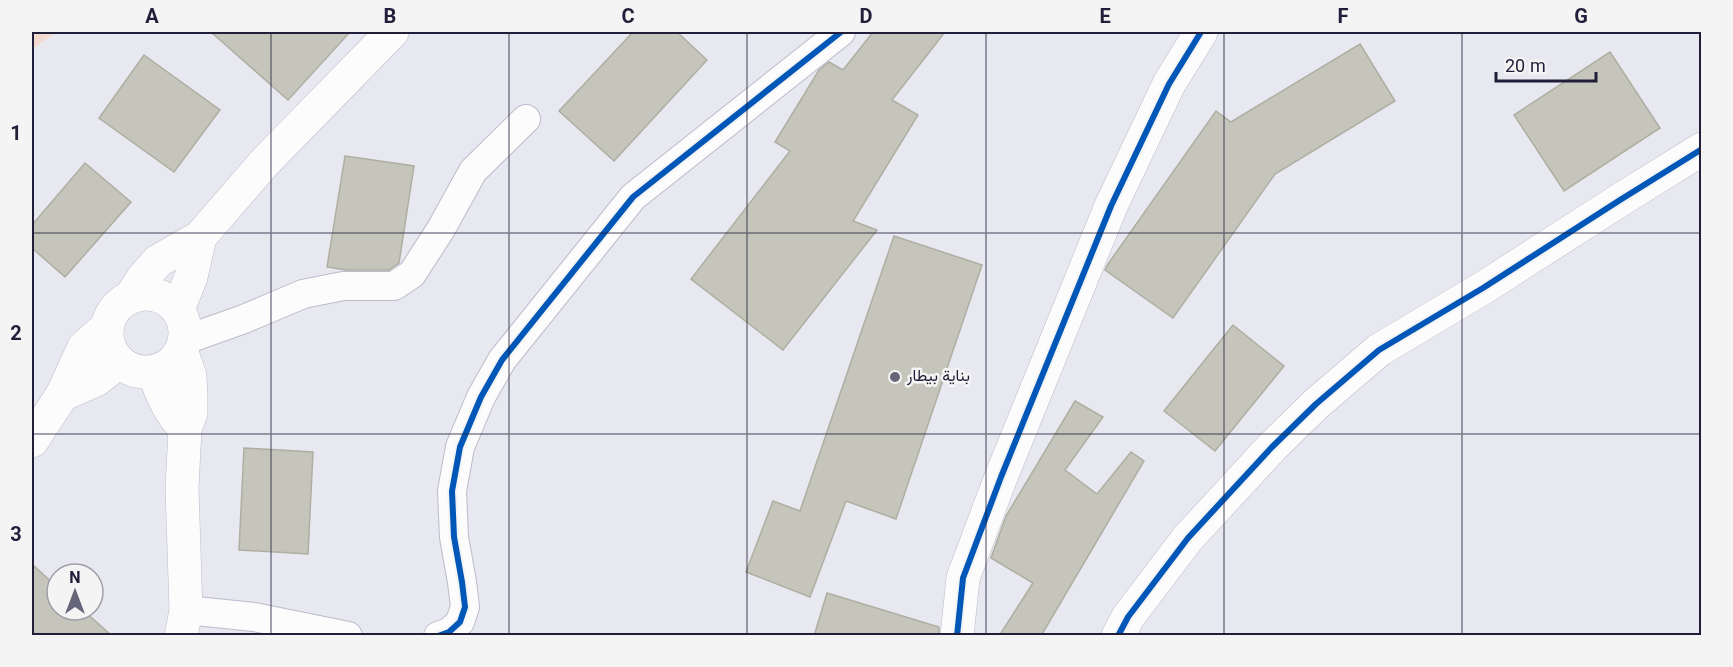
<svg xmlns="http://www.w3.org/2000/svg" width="1733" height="667" font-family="Georgia,Vazirmatn,serif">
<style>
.green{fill:#f3d8cf}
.building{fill:#c6c5bc;stroke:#aeaea2;stroke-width:1.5}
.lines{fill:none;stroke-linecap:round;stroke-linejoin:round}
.minor-casing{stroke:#bcbbcc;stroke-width:30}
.tertiary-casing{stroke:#bcbbcc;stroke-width:34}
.minor{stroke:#fcfcfd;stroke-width:28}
.tertiary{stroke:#fcfcfd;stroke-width:33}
.cycleway-casing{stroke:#f4f4f4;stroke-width:10}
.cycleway{stroke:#0057b8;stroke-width:6}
.grid{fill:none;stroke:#201e39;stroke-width:1.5;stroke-opacity:0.55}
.poi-dot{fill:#666579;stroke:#f4f4f4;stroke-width:2}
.labels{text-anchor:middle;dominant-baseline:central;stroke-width:5;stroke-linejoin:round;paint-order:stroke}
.poi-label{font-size:16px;fill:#201e39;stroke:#f4f4f4;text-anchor:start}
.neatline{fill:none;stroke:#201e39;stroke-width:2}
.grid-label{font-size:20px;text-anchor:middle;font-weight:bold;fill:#201e39}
</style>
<rect width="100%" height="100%" fill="#e8e8f0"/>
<path class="green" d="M 32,32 L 56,32 L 33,49 Z"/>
<g class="building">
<path d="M 211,32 L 350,32 L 288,100 Z"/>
<path d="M 633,32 L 677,32 L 707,60 L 614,161 L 559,111 Z"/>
<path d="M 873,32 L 945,32 L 892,100 L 918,115 L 853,221 L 877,230 L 783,350 L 691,279 L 790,151 L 775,142 L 819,70 L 829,62 L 843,70 Z"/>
<path d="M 1360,44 L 1395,101 L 1275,174 L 1173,318 L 1105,270 L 1108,264 L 1216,111 L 1231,122 Z"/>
<path d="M 1610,52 L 1660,128 L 1564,191 L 1514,115 Z"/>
<path d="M 144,55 L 220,110 L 174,172 L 99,118 Z"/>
<path d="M 345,156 L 414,166 L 399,263 L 389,270 L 346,270 L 327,267 Z"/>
<path d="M 85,163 L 131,202 L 65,277 L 32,248 L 32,225 Z"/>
<path d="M 894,236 L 982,265 L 896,519 L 846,501 L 810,597 L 746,572 L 773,501 L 800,511 Z"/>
<path d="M 1233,325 L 1284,366 L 1215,451 L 1164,411 Z"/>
<path d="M 1075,401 L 1103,417 L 1065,470 L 1097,494 L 1131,452 L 1144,461 L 1041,636 L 999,636 L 1033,583 L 991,558 L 1006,516 Z"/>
<path d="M 244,448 L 313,452 L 308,554 L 239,550 Z"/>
<path d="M 32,564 L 57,587 L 57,610 L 83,610 L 112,636 L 32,636 Z"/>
<path d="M 827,593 L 939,627 L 939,636 L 814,636 Z"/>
</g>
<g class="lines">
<g class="minor-casing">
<g id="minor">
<path d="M 185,340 L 244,319 L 303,294 L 343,286 L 394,286 L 412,274 L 441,229 L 473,171 L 526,119"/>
<path d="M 186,610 L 254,617 L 348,636"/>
<path d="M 438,636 L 449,632 L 460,622 L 465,607 L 462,582 L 454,537 L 452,491 L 460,447 L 481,397 L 502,360 L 633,197 L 841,32"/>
</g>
</g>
<g class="tertiary-casing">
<g id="tertiary">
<circle cx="146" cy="333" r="39"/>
<path d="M 130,298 L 143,278 L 158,261 L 200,237 L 264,163 L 392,32"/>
<path d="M 178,310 L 191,277 L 200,237"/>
<path d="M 181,350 L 190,376 L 191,398 L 191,413 L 185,429 L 182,488 L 186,610 L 181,636"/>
<path d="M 154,372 C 161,394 169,412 185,429"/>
<path d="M 62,395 L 96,380 L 119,362"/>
<path d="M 32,441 L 62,395 L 84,347 L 107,327"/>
<path d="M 957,636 L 963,578 L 1001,477 L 1111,206 L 1169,84 L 1201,32"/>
<path d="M 1118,636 L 1128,617 L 1188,538 L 1272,447 L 1316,404 L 1379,350 L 1483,288 L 1620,200 L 1702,149"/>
</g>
</g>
<use href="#minor" class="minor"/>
<use href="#tertiary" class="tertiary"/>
<g class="cycleway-casing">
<g id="cycleway">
<path d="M 438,636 L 449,632 L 460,622 L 465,607 L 462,582 L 454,537 L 452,491 L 460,447 L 481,397 L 502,360 L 633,197 L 841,32"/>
<path d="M 957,636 L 963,578 L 1001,477 L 1111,206 L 1169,84 L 1201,32"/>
<path d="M 1118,636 L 1128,617 L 1188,538 L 1272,447 L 1316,404 L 1379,350 L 1483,288 L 1620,200 L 1702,149"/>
</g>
</g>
<use href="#cycleway" class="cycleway"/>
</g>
<path class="grid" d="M 271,32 L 271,636M 509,32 L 509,636M 747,32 L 747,636M 986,32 L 986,636M 1224,32 L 1224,636M 1462,32 L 1462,636M 32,233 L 1702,233M 32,434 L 1702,434"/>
<circle class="poi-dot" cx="895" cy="377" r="6"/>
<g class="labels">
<g class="poi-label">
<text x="907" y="377">بناية بيطار</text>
</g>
</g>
<rect width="1733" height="667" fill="none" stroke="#f4f4f4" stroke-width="66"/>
<g transform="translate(75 592)"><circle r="28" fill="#f4f4f4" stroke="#9f9ea9" stroke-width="1.5"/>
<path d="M0-4.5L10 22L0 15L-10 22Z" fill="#666579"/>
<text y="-9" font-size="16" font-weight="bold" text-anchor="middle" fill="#201e39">N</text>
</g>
<path d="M1496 72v9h100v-9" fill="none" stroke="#201e39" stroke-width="3"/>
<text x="1505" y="72" font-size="18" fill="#201e39" stroke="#f4f4f4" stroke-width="4.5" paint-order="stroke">20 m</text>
<rect x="33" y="33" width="1667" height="601" class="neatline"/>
<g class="grid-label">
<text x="152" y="23">A</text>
<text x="390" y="23">B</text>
<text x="628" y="23">C</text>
<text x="866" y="23">D</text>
<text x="1105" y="23">E</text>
<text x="1343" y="23">F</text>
<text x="1581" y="23">G</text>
<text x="16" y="140">1</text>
<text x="16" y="340">2</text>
<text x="16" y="541">3</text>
</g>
</svg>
